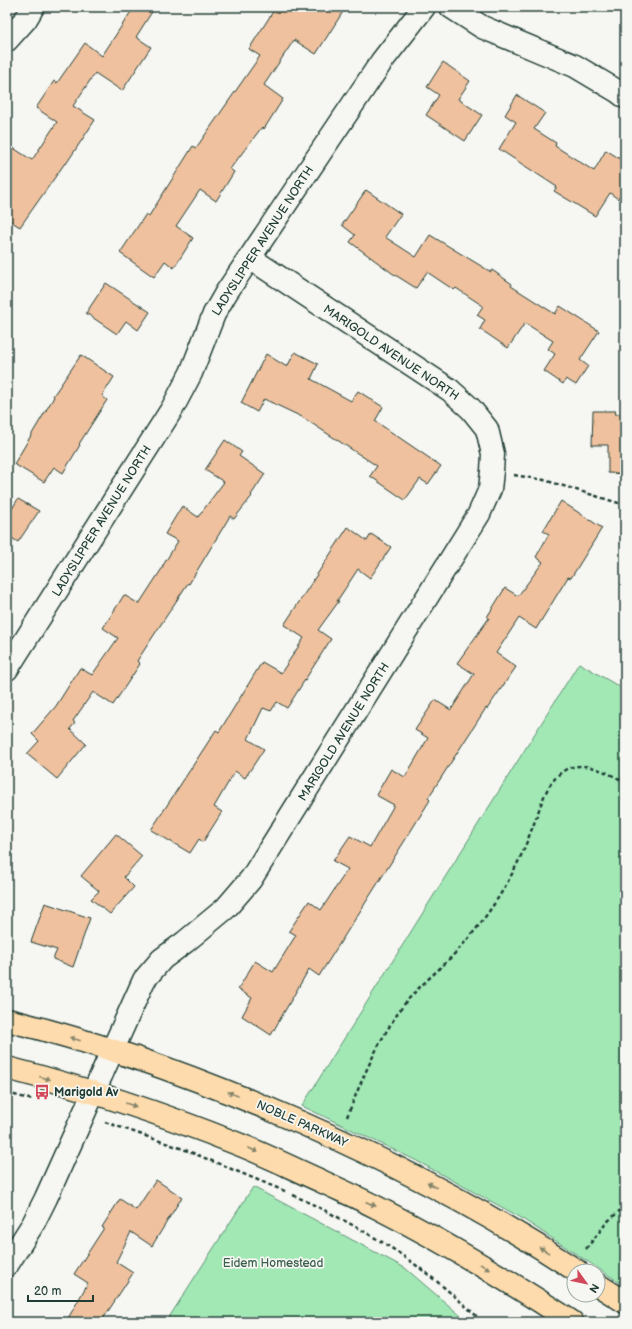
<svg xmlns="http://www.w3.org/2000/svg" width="632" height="1329" font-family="'Balsamiq Sans',sans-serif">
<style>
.green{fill:#a1e8b5;stroke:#609274}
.building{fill:#efc19e;stroke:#1f3d34}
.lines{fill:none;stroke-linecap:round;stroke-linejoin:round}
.minor-casing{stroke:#1f3d34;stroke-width:25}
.major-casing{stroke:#1f3d34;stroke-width:25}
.path{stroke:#1f3d34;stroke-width:2.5;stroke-dasharray:4 3;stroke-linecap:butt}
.minor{stroke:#f6f6f2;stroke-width:22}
.major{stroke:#fedbac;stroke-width:22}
.oneway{fill:#83846a}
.labels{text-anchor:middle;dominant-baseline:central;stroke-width:3.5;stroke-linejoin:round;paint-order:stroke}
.street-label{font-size:12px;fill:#1f3d34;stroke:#f6f6f2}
.poi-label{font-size:12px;font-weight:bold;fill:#1f3d34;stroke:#f6f6f2;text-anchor:start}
.park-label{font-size:12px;fill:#395f4e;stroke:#f6f6f2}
</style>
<rect width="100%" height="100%" fill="#f6f6f2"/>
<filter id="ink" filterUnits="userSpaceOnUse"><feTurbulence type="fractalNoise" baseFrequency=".025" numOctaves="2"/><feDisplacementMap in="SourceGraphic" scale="8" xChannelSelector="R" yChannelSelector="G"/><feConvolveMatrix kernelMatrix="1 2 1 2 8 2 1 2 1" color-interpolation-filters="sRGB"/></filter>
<g filter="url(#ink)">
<g class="green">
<path d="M 579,663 L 625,690 L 625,1286 L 518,1216 L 415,1160 L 302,1106 Z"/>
<path d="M 253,1187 L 405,1268 L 468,1322 L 166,1322 Z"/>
</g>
<g class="building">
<path d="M 134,7 L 155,7 L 136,37 L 151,47 L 122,91 L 95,73 L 73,106 L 95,120 L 66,164 L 65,163 L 20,227 L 7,219 L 7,144 L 32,160 L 57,122 L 36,108 L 54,81 L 57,83 L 85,43 L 102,56 Z"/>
<path d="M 276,7 L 346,7 L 316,54 L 294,40 L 264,85 L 283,99 L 264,129 L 262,127 L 230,169 L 234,172 L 216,201 L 200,190 L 176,226 L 193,238 L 174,268 L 165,261 L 154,277 L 120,253 L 146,214 L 149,216 L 193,146 L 196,148 L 260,56 L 249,49 Z"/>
<path d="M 443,62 L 470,81 L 458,99 L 482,115 L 465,141 L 426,115 L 439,95 L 427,87 Z"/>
<path d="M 517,95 L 545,113 L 534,129 L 556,143 L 555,146 L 594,171 L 606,150 L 625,162 L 625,188 L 618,199 L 610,193 L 595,216 L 554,191 L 557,187 L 499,149 L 516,122 L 505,115 Z"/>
<path d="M 366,190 L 401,214 L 385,237 L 416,257 L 430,235 L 491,272 L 492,270 L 512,284 L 511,286 L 555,314 L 560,306 L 599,331 L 580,360 L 588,366 L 576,385 L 566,379 L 563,384 L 544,371 L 555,354 L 548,349 L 553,341 L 525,323 L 508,348 L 480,329 L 485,320 L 477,315 L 483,306 L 456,288 L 454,290 L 427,272 L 416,288 L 392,273 L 350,242 L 355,235 L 342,225 Z"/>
<path d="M 106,283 L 150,312 L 138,330 L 126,321 L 117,334 L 86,313 Z"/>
<path d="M 295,352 L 318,364 L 311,379 L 351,401 L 358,391 L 383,407 L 375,421 L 441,466 L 428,484 L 420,479 L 405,500 L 370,476 L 377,466 L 302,417 L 264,399 L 257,412 L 241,403 L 266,354 L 287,367 Z"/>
<path d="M 81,355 L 114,377 L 102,396 L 107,400 L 79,444 L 80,445 L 63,473 L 54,467 L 44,482 L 14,464 L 54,397 L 53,396 Z"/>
<path d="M 593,411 L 616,411 L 615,414 L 625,414 L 625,474 L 608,473 L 608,445 L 592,445 Z"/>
<path d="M 225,440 L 242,452 L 239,456 L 265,474 L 251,495 L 252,496 L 234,519 L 230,516 L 189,584 L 188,583 L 137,661 L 140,664 L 113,705 L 93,692 L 73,721 L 75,723 L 70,729 L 86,744 L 57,779 L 27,754 L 39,741 L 32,734 L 56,706 L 80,668 L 92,675 L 118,638 L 103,628 L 124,595 L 139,604 L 163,567 L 162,567 L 178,541 L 165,534 L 182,506 L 198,517 L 224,482 L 205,470 Z"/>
<path d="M 18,499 L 39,511 L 18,542 L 7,535 L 7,517 Z"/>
<path d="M 561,501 L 602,528 L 571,578 L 568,577 L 536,629 L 519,618 L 496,653 L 516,667 L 487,709 L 486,708 L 428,798 L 430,800 L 404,842 L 319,976 L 309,969 L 271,1035 L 242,1016 L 252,998 L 238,989 L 255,961 L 273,972 L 296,935 L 289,931 L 309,901 L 321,910 L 348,869 L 333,861 L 350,836 L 370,847 L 394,805 L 376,795 L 391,769 L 405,777 L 428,738 L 415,730 L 435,700 L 451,710 L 474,674 L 457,663 L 489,618 L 487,617 L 505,588 L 518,596 L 543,562 L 536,557 L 549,534 L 543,531 Z"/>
<path d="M 348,527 L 367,541 L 371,534 L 391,547 L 370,578 L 358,569 L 337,601 L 339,601 L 318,630 L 331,639 L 287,708 L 277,702 L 271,711 L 263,708 L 248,739 L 264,749 L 245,778 L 235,771 L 214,807 L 222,812 L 203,842 L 199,839 L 190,853 L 151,830 L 216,730 L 219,732 L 262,662 L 281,673 L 304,638 L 284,625 Z"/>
<path d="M 116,834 L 142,856 L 124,877 L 134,887 L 110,914 L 91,899 L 99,891 L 81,876 Z"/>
<path d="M 45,903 L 90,918 L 73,967 L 53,959 L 57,950 L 31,942 Z"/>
<path d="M 156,1180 L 182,1197 L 152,1246 L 131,1232 L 116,1262 L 133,1273 L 101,1322 L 66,1322 L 88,1283 L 74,1274 L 104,1228 L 102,1227 L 120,1199 L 136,1210 Z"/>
</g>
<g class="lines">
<g class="minor-casing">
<g id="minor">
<path d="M 451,7 L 482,27 L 575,66 L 617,91 L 625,97"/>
<path d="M 7,40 L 26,19 L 33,7"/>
<path d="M 7,669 L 172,409 L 191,373 L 214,314 L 226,293 L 382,61 L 424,7"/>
<path d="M 7,1265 L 33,1224 L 46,1198 L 144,980 L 162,959 L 185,942 L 226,908 L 251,879 L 479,514 L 490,489 L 492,471 L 493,454 L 487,429 L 471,409 L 450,390 L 250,258"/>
</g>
</g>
<g class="major-casing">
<g id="major">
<path d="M 7,1020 C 97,1042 184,1073 269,1109 C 376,1154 480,1207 577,1271"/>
<path d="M 7,1068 C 85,1088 163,1114 238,1144 C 266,1155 294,1169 321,1181 C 340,1190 359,1198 378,1208 C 445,1242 509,1281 572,1322"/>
<path d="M 598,1285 L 625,1302"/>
</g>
</g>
<g class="path">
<path d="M 514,475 L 544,480 L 625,505"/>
<path d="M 7,1093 L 33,1100"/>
<path d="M 347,1117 C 362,1079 378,1040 403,1006 C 418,986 439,971 456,952 C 479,928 500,898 515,868 C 523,853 529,836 535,821 C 542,802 547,781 565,770 C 584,759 608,773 625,782"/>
<path d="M 105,1122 L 183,1149 L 287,1192"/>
<path d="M 293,1195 C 321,1208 350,1223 377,1239 C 414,1261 451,1292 483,1322"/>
<path d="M 586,1249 L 607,1222 L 625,1206"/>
</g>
<use href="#minor" class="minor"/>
<use href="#major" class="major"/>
</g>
<defs><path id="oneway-solid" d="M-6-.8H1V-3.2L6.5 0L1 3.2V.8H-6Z"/></defs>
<g class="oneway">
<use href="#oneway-solid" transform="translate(75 1039) rotate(-163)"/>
<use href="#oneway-solid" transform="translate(45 1078) rotate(15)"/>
<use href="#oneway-solid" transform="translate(233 1094) rotate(-158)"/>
<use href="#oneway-solid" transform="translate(131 1105) rotate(19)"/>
<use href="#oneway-solid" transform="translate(253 1150) rotate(24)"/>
<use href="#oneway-solid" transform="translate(432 1185) rotate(-151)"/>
<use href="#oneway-solid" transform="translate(371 1204) rotate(25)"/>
<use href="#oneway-solid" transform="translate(544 1250) rotate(-149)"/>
<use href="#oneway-solid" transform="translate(485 1267) rotate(32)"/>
</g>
</g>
<defs>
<g id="bus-bare" transform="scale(1.2)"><path d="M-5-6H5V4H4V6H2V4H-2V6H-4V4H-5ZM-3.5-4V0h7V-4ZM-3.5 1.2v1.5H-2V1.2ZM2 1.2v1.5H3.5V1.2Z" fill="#d1495b" stroke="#f6f6f2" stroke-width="2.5" paint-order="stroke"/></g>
</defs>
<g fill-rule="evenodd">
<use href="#bus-bare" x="42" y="1092"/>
</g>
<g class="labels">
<g class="street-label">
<text transform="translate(263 241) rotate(-57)">LADYSLIPPER AVENUE NORTH</text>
<text transform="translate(391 353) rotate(34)">MARIGOLD AVENUE NORTH</text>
<text transform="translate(102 521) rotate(-58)">LADYSLIPPER AVENUE NORTH</text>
<text transform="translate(344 732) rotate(-58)">MARIGOLD AVENUE NORTH</text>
<text transform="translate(302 1124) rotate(24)">NOBLE PARKWAY</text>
</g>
<g class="poi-label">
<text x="54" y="1092">Marigold Av</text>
</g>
<g class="park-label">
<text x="273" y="1263">Eidem Homestead</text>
</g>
</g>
<rect width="632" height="1329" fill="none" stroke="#f6f6f2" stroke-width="24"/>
<rect x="12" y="12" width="608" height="1305" fill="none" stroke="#1f3d34" stroke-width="1.5" filter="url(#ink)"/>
<g transform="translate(586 1283) rotate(123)"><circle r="19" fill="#f6f6f2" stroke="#a0aca6"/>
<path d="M0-3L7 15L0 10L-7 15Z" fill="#d1495b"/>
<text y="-6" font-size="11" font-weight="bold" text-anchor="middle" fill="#1f3d34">N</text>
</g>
<path d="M28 1295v6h65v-6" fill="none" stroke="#1f3d34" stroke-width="2"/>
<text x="34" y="1295" font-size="12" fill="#1f3d34" stroke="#f6f6f2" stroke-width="3" paint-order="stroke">20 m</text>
</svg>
